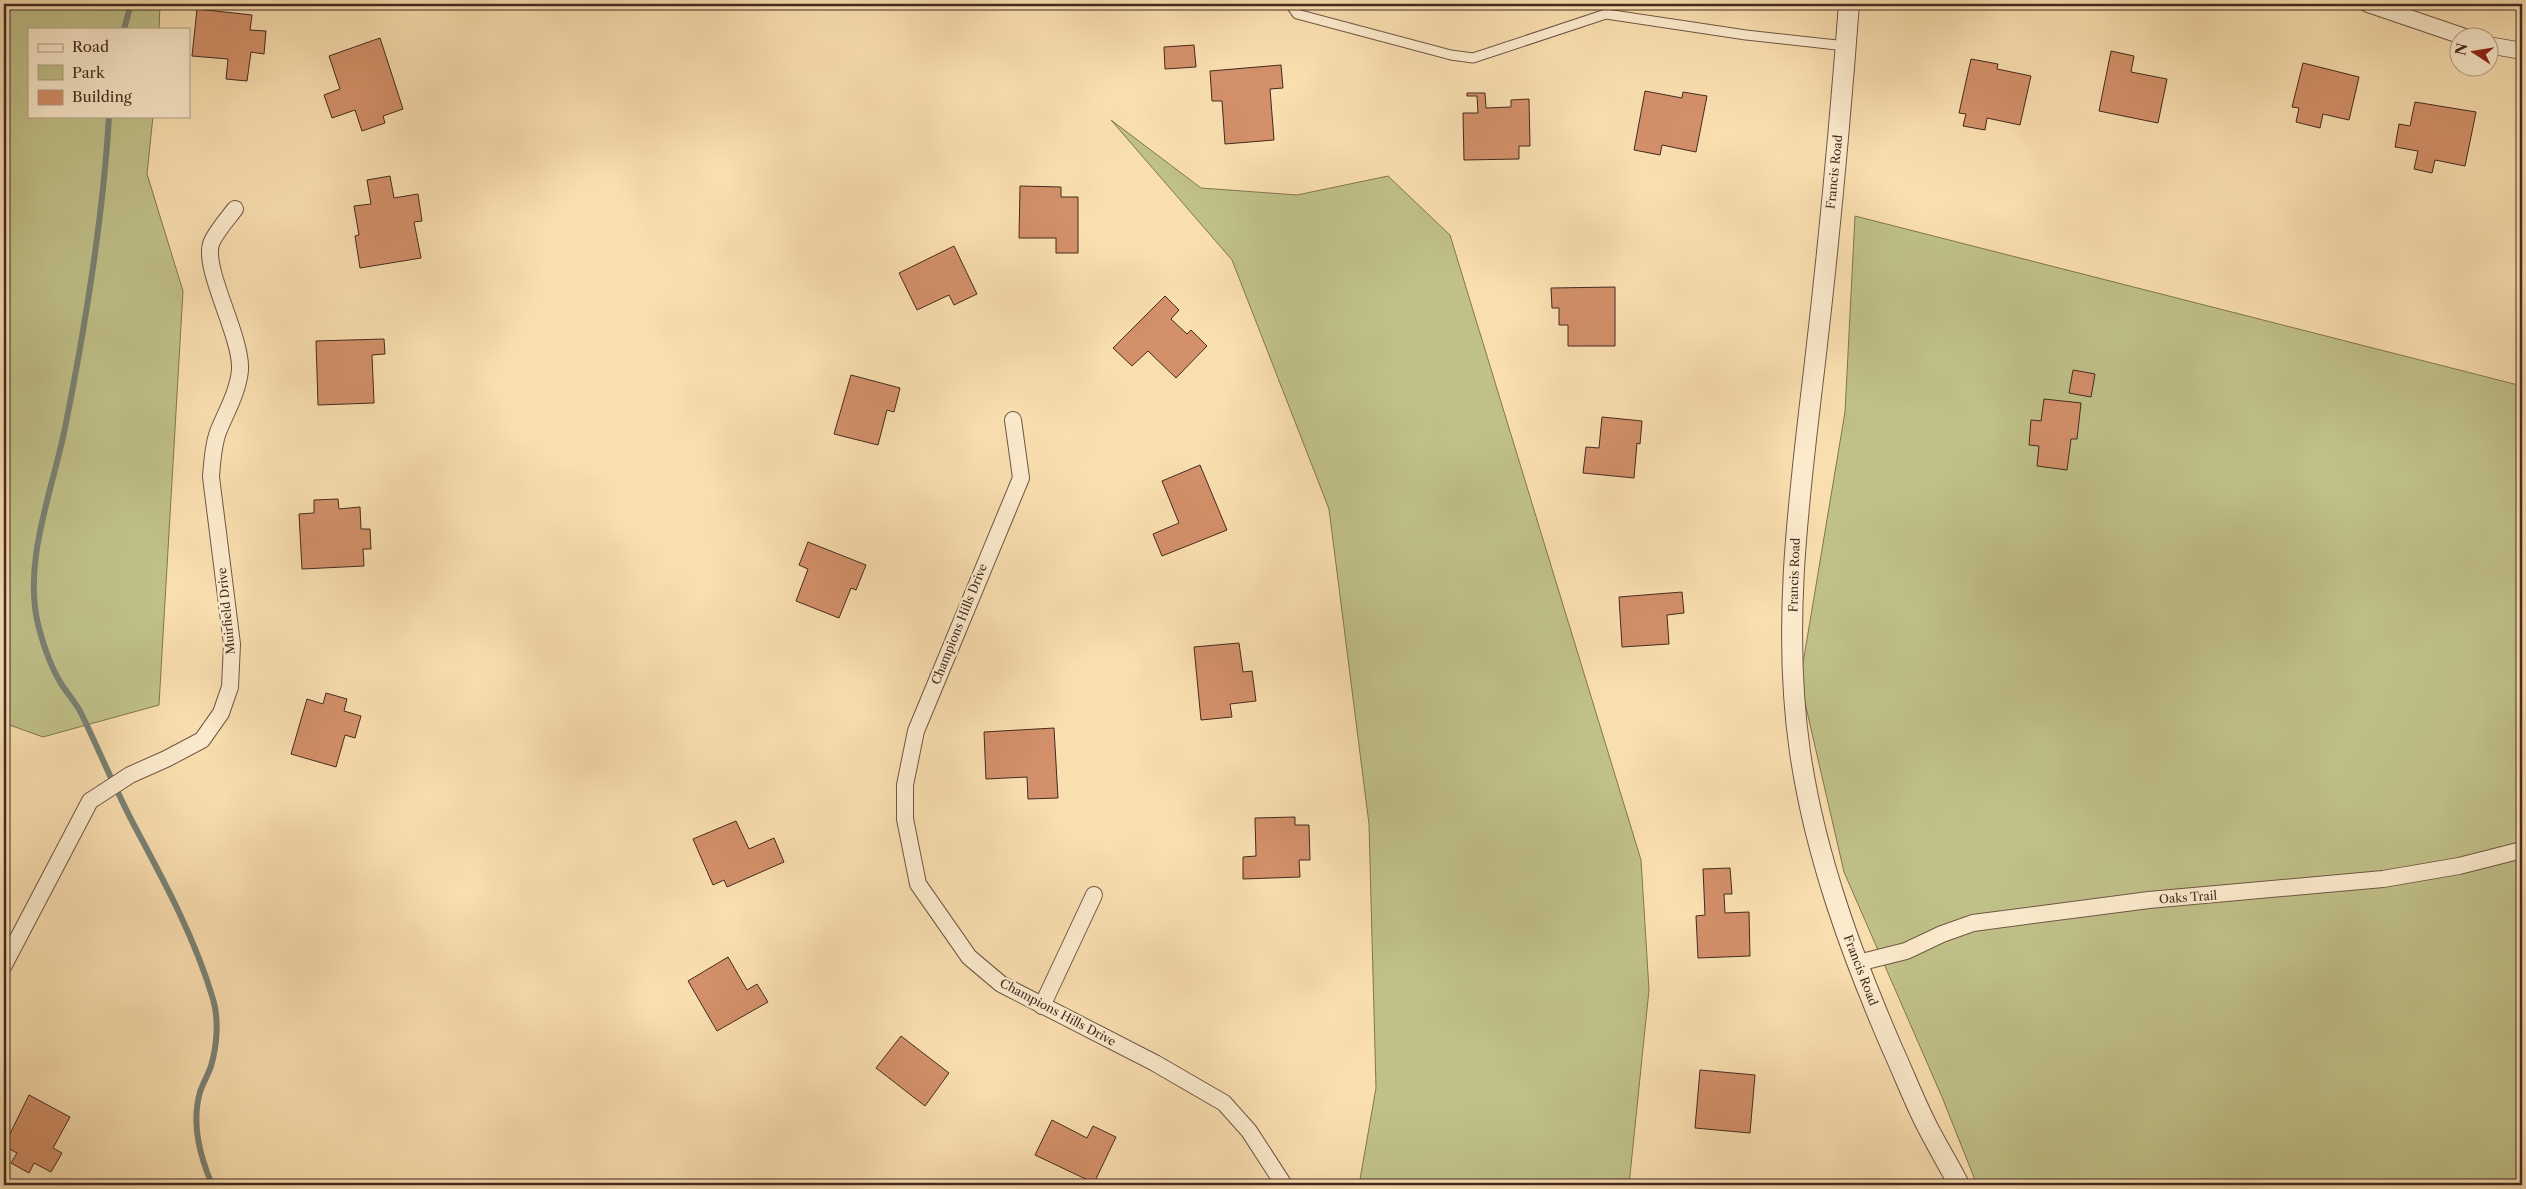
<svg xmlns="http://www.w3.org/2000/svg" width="2526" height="1189" font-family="'Libre Caslon Text',serif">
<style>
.green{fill:#c0c089;stroke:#827554}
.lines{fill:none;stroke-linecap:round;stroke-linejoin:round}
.stream{stroke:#7a8275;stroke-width:6}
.building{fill:#d3906a;stroke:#432a20}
.service-casing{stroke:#705744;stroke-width:11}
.minor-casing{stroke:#705744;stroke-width:18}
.tertiary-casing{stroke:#705744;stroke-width:22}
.service{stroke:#fbeacc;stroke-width:9}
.minor{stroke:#fbeacc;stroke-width:16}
.tertiary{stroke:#fbeacc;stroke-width:20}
.labels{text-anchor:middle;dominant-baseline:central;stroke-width:4.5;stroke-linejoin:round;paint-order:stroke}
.street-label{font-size:12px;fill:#432a20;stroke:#fbeacc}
</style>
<rect width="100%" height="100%" fill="#f9deb0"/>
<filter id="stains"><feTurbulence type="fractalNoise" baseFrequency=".004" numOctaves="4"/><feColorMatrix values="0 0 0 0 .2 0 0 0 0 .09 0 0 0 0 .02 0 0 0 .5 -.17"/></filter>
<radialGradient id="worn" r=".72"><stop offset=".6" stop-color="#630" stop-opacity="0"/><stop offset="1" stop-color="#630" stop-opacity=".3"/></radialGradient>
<g class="green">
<path d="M 4,4 L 160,4 L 159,29 L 29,29 L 29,116 L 153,116 L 147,174 L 183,291 L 159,705 L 43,737 L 4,723 Z"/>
<path d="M 1111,120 L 1201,188 L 1297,195 L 1388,176 L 1450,235 L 1641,860 L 1649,990 L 1629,1185 L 1359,1185 L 1376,1088 L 1369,824 L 1329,509 L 1232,260 Z"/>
<path d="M 1855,216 L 2522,386 L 2522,1185 L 1977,1185 L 1942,1097 L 1844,872 L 1800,681 L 1845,412 Z"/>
</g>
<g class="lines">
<g class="stream">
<path d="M 124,29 L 131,4"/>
<path d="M 109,116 C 103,219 86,322 66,423 C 54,487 21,563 39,628 C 44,647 51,668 62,685 C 68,694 76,703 81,713 C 99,750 115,789 134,825 C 164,881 195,938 213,999 C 219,1019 217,1046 211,1066 C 208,1075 203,1083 200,1092 C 191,1124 200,1156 212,1185"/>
</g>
</g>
<g class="building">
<path d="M 197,9 L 252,15 L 250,30 L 266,31 L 264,54 L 251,52 L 247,81 L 226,79 L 228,59 L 192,56 Z"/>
<path d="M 380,38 L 403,109 L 383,116 L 385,123 L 362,131 L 355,110 L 332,118 L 324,95 L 340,89 L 329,56 Z"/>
<path d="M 1194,45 L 1196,67 L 1165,69 L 1164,47 Z"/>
<path d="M 2111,51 L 2134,56 L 2131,72 L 2167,79 L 2158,123 L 2099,111 Z"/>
<path d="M 1971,59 L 1998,64 L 1997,69 L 2031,76 L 2020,125 L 1987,118 L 1985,130 L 1963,126 L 1966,114 L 1959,113 Z"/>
<path d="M 2303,63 L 2359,77 L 2349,120 L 2323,114 L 2320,128 L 2296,122 L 2299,108 L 2292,107 Z"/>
<path d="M 1281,65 L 1283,88 L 1270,89 L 1274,140 L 1225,144 L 1222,101 L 1212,101 L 1210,71 Z"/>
<path d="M 1645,91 L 1682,98 L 1683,92 L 1707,96 L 1696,152 L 1662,145 L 1660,155 L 1634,150 Z"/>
<path d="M 1467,93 L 1485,93 L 1486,108 L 1511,107 L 1511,100 L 1529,99 L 1530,146 L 1519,146 L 1519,159 L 1464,160 L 1463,113 L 1478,113 L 1477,96 L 1467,96 Z"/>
<path d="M 2415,102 L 2476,112 L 2465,166 L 2435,160 L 2432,173 L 2414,169 L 2418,151 L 2395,147 L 2399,124 L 2410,126 Z"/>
<path d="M 390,176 L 394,198 L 418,194 L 422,221 L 414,222 L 421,258 L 360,268 L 355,236 L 359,235 L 354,206 L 371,204 L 367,180 Z"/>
<path d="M 1020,186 L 1061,187 L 1061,197 L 1078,197 L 1078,253 L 1056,253 L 1056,238 L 1019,238 Z"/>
<path d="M 954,246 L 977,294 L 954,305 L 949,295 L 917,310 L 899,273 Z"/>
<path d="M 1615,287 L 1615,346 L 1568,346 L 1568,325 L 1559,325 L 1559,308 L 1552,308 L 1551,288 Z"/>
<path d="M 1165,296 L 1179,310 L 1171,319 L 1187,334 L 1191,330 L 1207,346 L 1176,378 L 1148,351 L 1132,366 L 1113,348 Z"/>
<path d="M 384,339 L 385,354 L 372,355 L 374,403 L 318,405 L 316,341 Z"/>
<path d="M 2073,370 L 2095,374 L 2091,397 L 2069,393 Z"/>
<path d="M 851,375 L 900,388 L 894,412 L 887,410 L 878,445 L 834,434 Z"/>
<path d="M 2044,399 L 2081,403 L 2077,439 L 2071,439 L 2067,470 L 2037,466 L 2039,446 L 2029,445 L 2031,420 L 2041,421 Z"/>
<path d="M 1602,417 L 1642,421 L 1640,444 L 1637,443 L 1634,478 L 1583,473 L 1586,447 L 1599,448 Z"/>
<path d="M 1200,465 L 1227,530 L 1162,556 L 1153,534 L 1179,523 L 1162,481 Z"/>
<path d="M 338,499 L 339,509 L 360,507 L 361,529 L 370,529 L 371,549 L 363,549 L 364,566 L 302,569 L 299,514 L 314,513 L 314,500 Z"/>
<path d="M 808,542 L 866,565 L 856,590 L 851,588 L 839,618 L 796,601 L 808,569 L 799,565 Z"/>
<path d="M 1682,592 L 1684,613 L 1667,615 L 1669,644 L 1622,647 L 1619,597 Z"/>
<path d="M 1239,643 L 1243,672 L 1252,671 L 1256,701 L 1230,704 L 1232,717 L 1201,720 L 1194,647 Z"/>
<path d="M 326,693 L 347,699 L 344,711 L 361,716 L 355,738 L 345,735 L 336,767 L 291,754 L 307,699 L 323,704 Z"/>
<path d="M 1054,728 L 1058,798 L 1028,799 L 1027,777 L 986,779 L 984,732 Z"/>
<path d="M 1295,817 L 1295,825 L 1309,825 L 1310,860 L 1299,860 L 1300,877 L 1243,879 L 1243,857 L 1256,856 L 1255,818 Z"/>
<path d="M 736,821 L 749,849 L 774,838 L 784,862 L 727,887 L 724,880 L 713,885 L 693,839 Z"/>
<path d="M 1730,868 L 1732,894 L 1724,894 L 1725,913 L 1749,912 L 1750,956 L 1698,958 L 1696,916 L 1705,915 L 1703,869 Z"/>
<path d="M 728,957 L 747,990 L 757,984 L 768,1002 L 717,1031 L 688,981 Z"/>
<path d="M 901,1036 L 949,1073 L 925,1106 L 876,1068 Z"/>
<path d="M 1700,1070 L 1755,1075 L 1750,1133 L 1695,1128 Z"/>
<path d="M 29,1095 L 70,1117 L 53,1148 L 62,1153 L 51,1172 L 34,1163 L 29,1173 L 11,1163 L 17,1153 L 4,1146 Z"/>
<path d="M 1052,1120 L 1087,1138 L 1093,1126 L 1116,1137 L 1094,1183 L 1035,1155 Z"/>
<path d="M 2519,1145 L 2522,1145 L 2522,1173 L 2520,1173 Z"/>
</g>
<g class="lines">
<g class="service-casing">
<path id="service" d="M 1290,4 L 1297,14 L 1451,55 L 1473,58 L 1606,14 L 1746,35 L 1846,46"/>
</g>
<g class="minor-casing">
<g id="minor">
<path d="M 2368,4 L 2468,38"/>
<path d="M 2488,45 L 2522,51"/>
<path d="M 1013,420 L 1021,478 L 916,731 L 905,785 L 905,819 L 918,884 L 969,957 L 1001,984 L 1155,1063 L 1224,1103 L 1249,1131 L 1284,1185"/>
<path d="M 1858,963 L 1906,951 L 1942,934 L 1973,923 L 2149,900 L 2383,879 L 2459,866 L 2522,850"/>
<path d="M 4,965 L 90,801 L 130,775 L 166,759 L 202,740 L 221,713 L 230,687 L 232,644 L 211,477 C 212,462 213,446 218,432 C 226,412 238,392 240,370 C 242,337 203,270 211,244 C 214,234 229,217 235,209"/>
<path d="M 1042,1006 L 1094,895"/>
</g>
</g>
<g class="tertiary-casing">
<path id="tertiary" d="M 1849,4 C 1840,123 1829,243 1815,362 C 1800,491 1781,622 1800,752 C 1815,855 1851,953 1892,1048 C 1904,1074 1914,1101 1927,1126 C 1937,1146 1949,1165 1959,1185"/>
</g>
<use href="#service" class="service"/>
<use href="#minor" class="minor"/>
<use href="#tertiary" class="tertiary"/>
</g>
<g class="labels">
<g class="street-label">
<text transform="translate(1834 172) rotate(-84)">Francis Road</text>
<text transform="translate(1794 575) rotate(-88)">Francis Road</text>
<text transform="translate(226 611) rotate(-96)">Muirfield Drive</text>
<text transform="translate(959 624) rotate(-68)">Champions Hills Drive</text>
<text transform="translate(2188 897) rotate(-4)">Oaks Trail</text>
<text transform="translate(1861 970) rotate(69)">Francis Road</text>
<text transform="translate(1058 1012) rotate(28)">Champions Hills Drive</text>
</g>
</g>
<rect width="2526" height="1189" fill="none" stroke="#f9deb0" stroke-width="20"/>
<rect x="5" y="5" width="2516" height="1179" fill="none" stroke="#432a20" stroke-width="2.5"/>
<rect x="10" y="10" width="2506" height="1169" fill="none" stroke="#432a20"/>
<rect x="28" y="28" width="162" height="90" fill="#fbeacc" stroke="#b19d87"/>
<rect x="38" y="44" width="25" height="8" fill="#fbeacc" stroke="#b19d87"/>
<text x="72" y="52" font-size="15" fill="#432a20">Road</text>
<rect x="38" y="65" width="25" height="15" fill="#c0c089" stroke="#b19d87"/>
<text x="72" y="78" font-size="15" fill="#432a20">Park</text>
<rect x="38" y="90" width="25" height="15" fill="#d3906a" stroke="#b19d87"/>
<text x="72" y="102" font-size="15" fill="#432a20">Building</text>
<g transform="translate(2474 52) rotate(282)"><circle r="24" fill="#fbeacc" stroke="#b19d87"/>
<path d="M0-4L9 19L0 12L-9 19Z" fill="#8f2418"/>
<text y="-8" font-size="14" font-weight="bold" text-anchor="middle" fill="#432a20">N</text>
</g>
<rect width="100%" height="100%" filter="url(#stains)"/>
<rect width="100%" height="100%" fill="url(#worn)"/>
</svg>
